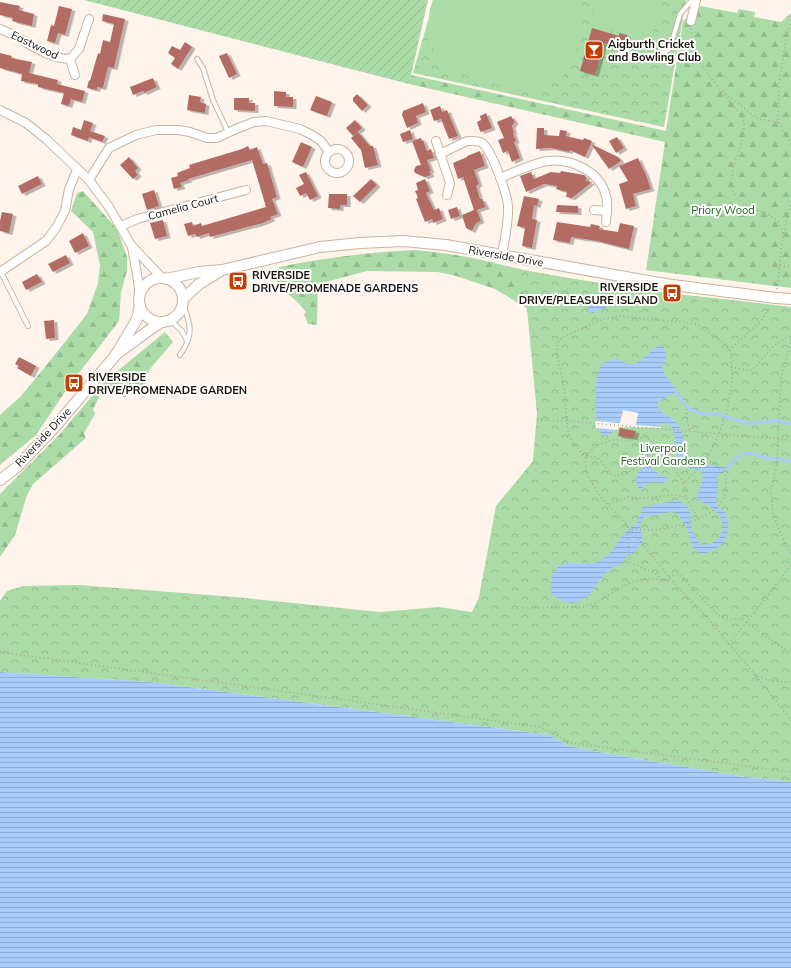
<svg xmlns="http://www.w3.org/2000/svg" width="791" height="968" font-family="Mulish,sans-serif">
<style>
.forest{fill:url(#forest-firs)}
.park{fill:url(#park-crowns)}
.garden{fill:url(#garden-furrows)}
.pitch{fill:#abdba7}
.water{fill:url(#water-rules)}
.pier{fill:#fef4ec}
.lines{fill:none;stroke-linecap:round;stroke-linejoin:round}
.stream{stroke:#a7ccf9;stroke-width:3}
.building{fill:#b36c63;filter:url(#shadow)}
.service-casing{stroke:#cab39f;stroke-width:6}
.minor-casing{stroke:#cab39f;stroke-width:10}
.tertiary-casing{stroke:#cab39f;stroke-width:12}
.path{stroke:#aaa199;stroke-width:1.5;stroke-dasharray:1 3;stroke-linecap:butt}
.service{stroke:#fff;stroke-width:4}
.minor{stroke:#fff;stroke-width:8}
.tertiary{stroke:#fff;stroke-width:10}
.path-bridge{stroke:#aaa199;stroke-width:1.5;stroke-dasharray:1 3;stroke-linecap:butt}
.labels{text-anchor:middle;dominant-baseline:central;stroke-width:4;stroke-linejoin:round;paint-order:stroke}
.poi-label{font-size:11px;font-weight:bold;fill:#171009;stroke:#fff;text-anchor:start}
.street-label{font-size:11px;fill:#171009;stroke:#fff}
.park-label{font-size:11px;fill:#1b5f18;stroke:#fff}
</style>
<defs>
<pattern id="forest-firs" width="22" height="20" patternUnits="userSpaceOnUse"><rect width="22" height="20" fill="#abdba7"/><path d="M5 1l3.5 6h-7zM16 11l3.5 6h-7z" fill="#92bb8e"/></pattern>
<pattern id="park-crowns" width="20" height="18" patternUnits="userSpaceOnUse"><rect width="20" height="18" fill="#abdba7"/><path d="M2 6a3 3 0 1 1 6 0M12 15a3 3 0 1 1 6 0" fill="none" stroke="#92bb8e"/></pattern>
<pattern id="garden-furrows" width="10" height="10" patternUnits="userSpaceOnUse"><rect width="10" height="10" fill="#abdba7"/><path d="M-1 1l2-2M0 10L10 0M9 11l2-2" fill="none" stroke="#92bb8e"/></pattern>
<pattern id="water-rules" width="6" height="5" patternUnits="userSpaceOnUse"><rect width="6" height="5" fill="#a7ccf9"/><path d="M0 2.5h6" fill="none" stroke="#8faed4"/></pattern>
<filter id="shadow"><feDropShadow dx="3.5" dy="2" stdDeviation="0" flood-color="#0004"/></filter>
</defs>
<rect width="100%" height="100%" fill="#fef4ec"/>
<g class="forest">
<path d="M 701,6 L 737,13 L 739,9 L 755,12 L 754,17 L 781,22 L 791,13 L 791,288 L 646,270 L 665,142 L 409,84 L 411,75 L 666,131 L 683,21 Z"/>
<path d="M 83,191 L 117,229 L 127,257 L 127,271 L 121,292 L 119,321 L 69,386 L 36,435 L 0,465 L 0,415 L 21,396 L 49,362 L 87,314 L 98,283 L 100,265 L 93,232 L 71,211 L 77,193 Z"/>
<path d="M 415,250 C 434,252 453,254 472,258 C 493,262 513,268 534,272 C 600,284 666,294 732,300 L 537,413 L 528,309 L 495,289 L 453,275 L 437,272 L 367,271 L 318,284 L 317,325 L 308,324 L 304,314 L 306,312 C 300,304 292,296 283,291 C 280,288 278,288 276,284 L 279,267 C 324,258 369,252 415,250 Z"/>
<path d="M 165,332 L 173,342 L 149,370 L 143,393 L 126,391 L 126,397 L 102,392 L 93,409 L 95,414 L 84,433 L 86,438 L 33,484 L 27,495 L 15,535 L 0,557 L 0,494 L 59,435 L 103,383 Z"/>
</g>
<g class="park">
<path d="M 434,0 L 686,0 L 664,127 L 413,73 Z"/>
<path d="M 516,269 L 574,279 L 671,294 L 740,301 L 791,307 L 791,782 L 739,776 L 599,752 L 568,746 L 549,735 L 150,682 L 0,672 L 0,601 L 7,591 L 23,586 L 79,585 L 236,597 L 380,612 L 439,607 L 472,612 L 479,597 L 496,506 L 533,461 L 537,413 L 527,309 Z"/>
</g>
<path class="garden" d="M 84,0 L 428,0 L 409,84 Z"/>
<g class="pitch">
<path d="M 433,0 L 580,0 L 583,16 L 574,63 L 560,80 L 537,91 L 514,90 L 467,76 L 443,65 L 427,40 L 430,9 Z"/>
<path d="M 596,0 L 661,0 L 651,40 L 590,25 Z"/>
</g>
<g class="water">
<path d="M 619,294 L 621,295 C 620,304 611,305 604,308 C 599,309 598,312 592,313 L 588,311 L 587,305 L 588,300 C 594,302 599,300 604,296 L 613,296 Z"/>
<path d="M 659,346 L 663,346 C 668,355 666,358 662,367 L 664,373 L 679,393 L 671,394 L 658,402 C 657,415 670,414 677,423 C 688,438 680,468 710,465 C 716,464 721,469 728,467 L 727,469 L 717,476 C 716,480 718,482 718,486 C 718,495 711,506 725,512 C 732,529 727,546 709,552 C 705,554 701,554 697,552 C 691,547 690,536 687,529 C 684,523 681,518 677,513 L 670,512 L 644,517 L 640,524 L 643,542 L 633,553 L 627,556 L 621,564 L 613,567 L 605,574 L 588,596 L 578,602 L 571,603 L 562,601 L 552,595 C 549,586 551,574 558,567 C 566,559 586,566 597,562 C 616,555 620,530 636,525 L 643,507 L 678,500 C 682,503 687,505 689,510 C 692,515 690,521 691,526 C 693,533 696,540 701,545 C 720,546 729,529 718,514 C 714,508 704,503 697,499 L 703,476 L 701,470 C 696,469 690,468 686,466 C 670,457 681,435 669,424 L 664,423 L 660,426 L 617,425 L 615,431 L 605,436 C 603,434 600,433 599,430 C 594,418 594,375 601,366 C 605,360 612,360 618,359 C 622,360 624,364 629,364 C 641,366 648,350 659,346 Z"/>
<path d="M 647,466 C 657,469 657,477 670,478 C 665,485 656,482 648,483 L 640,490 C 633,481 636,470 647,466 Z"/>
<path d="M 0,672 L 150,682 L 549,735 L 568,746 L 599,752 L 739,776 L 791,782 L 791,968 L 0,968 Z"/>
</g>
<path class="pier" d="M 623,410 L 638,413 L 636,425 L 662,427 L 660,428 L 619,427 L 618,430 L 596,428 L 595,421 L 620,423 Z"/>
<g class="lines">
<g class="stream">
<path d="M 676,393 L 689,409 L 702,414 L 709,414 L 720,415 L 746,423 L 759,423 L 777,420 L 791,424"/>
<path d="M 728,467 C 746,449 743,452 766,458 C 775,460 782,458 791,462"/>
</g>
</g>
<g class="building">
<path d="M 0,2 L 20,6 L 19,10 L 34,14 L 32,26 L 12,21 L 13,18 L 0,15 Z"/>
<path d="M 59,6 L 72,9 L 65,35 L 58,33 L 55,43 L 47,41 L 51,25 L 54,26 Z"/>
<path d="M 103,14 L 125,19 L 114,68 L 108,67 L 103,88 L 97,87 L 97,90 L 87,88 L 89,80 L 90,81 L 98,53 L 100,54 L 103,40 L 110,42 L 114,24 L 102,21 Z"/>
<path d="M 592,28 L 619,36 L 619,33 L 627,35 L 624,48 L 604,43 L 595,75 L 580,71 Z"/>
<path d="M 185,42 L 192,47 L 178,69 L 171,64 L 175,58 L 168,53 L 172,46 L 180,50 Z"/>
<path d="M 0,53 L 12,56 L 11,58 L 32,62 L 29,73 L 58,80 L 57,84 L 85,91 L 82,102 L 71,99 L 69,106 L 61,104 L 64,93 L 38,87 L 38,84 L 21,81 L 22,74 L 0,68 Z"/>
<path d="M 227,53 L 237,74 L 229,78 L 219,56 Z"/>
<path d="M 153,78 L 157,87 L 144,93 L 143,91 L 133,95 L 130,87 Z"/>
<path d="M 274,91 L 286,92 L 286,97 L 293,97 L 293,107 L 274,106 Z"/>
<path d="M 357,94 L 368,105 L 362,111 L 353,101 L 353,98 Z"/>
<path d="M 189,95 L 201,97 L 200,102 L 206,104 L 205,113 L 187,110 Z"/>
<path d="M 316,96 L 332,102 L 327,116 L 310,110 Z"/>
<path d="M 234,98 L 249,98 L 249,103 L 255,103 L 255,111 L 234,110 Z"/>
<path d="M 423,103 L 426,112 L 416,116 L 418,123 L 407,128 L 402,115 L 403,111 Z"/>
<path d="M 440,106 L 442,112 L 447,110 L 458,136 L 449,139 L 441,119 L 434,121 L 430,110 Z"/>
<path d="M 486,113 L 492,128 L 481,132 L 480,131 L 477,122 L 481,120 L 480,116 Z"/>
<path d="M 511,116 L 515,122 L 512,126 L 514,133 L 513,133 L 516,141 L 514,142 L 520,158 L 512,162 L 508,151 L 503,153 L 498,140 L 504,138 L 497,122 Z"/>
<path d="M 84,120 L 93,123 L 90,131 L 105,136 L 102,142 L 89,137 L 88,141 L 71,135 L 73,127 L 81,130 Z"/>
<path d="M 355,120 L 362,128 L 353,136 L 346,128 Z"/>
<path d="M 537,128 L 544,128 L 544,135 L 559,136 L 560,130 L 567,131 L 566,136 L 583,140 L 584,138 L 592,141 L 591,144 L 618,157 L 621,161 L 609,169 L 591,144 L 585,157 L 570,150 L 569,152 L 551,148 L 536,149 Z"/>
<path d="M 410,130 L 413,139 L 403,142 L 400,134 Z"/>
<path d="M 358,132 L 370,146 L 373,146 L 378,165 L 365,168 L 361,150 L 351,138 Z"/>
<path d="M 617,137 L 624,148 L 616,153 L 609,141 Z"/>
<path d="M 421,138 L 422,141 L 423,140 L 427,151 L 431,149 L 434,158 L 427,160 L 431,171 L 429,171 L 431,175 L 425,177 L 415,173 L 414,170 L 416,166 L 421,165 L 412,141 Z"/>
<path d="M 301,142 L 312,147 L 303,167 L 292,162 Z"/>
<path d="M 248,146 L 250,150 L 257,147 L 263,164 L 267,163 L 277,197 L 272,199 L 278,214 L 270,217 L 272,219 L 263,223 L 210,237 L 209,233 L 197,237 L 195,234 L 188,236 L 184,224 L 192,222 L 193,226 L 201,223 L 202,226 L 266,207 L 252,160 L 188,179 L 189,180 L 180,183 L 182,187 L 174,189 L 171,178 L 178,176 L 177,173 L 190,168 L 189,165 L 242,149 Z"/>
<path d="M 480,151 L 485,166 L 474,170 L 479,184 L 476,186 L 480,199 L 482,199 L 486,207 L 477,210 L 481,221 L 476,223 L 472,231 L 466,228 L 462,215 L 474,210 L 463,177 L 458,179 L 453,163 L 467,157 L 467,156 Z"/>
<path d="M 129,157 L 138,168 L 135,171 L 138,175 L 133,179 L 120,165 Z"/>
<path d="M 638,158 L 646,175 L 651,189 L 633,194 L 636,206 L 626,209 L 619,184 L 628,181 L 619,166 Z"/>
<path d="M 561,171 L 584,175 L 586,177 L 586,181 L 592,182 L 572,198 L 566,197 L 567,192 L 556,189 L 557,186 L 544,184 L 526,192 L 520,176 L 531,172 L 534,179 L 551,172 L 560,173 Z"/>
<path d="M 306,172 L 318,196 L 310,200 L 306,193 L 300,196 L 296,188 L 304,184 L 299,175 Z"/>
<path d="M 38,176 L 42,184 L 22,194 L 18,186 Z"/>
<path d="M 371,179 L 377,185 L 360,202 L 353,196 Z"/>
<path d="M 425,179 L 430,191 L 426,193 L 434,210 L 439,208 L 443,219 L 433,223 L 432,219 L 425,222 L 416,199 L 418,198 L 415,191 L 418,190 L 416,183 Z"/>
<path d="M 154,190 L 159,206 L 147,210 L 142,194 Z"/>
<path d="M 329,194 L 347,194 L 347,205 L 340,205 L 340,209 L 328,208 Z"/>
<path d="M 524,196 L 539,199 L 537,206 L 534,205 L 532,219 L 537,220 L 532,248 L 522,246 L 525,228 L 517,226 Z"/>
<path d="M 557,205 L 578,206 L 578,213 L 556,212 Z"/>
<path d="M 457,207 L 460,216 L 451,219 L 448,210 Z"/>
<path d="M 2,212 L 13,214 L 9,233 L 0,231 L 0,221 Z"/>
<path d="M 163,220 L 167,236 L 155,239 L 150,223 Z"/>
<path d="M 557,222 L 590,227 L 591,224 L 600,226 L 599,229 L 618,232 L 620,223 L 634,226 L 629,249 L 597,241 L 571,237 L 570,243 L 553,240 Z"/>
<path d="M 83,233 L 89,246 L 75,253 L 69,241 Z"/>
<path d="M 66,255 L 70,263 L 53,272 L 48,264 Z"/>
<path d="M 37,274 L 42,282 L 26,290 L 22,282 Z"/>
<path d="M 54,320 L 55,338 L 46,339 L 44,321 Z"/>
<path d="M 19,357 L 36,366 L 31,376 L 17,368 L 19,366 L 15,364 Z"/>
<path d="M 620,428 L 636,431 L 634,438 L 618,436 Z"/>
</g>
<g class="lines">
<g class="service-casing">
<g id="service">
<path d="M 618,54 L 653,60 L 670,48 L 680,14 L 692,0"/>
<path d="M 197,59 L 203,68 L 213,100 L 228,132"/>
<path d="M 1,272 L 28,326"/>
<path d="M 170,320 L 182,331 L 187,341"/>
<path d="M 180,355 C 194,335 191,325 183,304"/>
</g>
</g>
<g class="minor-casing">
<g id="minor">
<path d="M 691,21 L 696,0"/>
<path d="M 0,29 C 23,37 44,59 70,59 L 79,49 L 89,19"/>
<path d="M 70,59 L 75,75"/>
<path d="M 0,110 L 26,123 L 46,139 L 89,180 L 109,207 L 131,245 L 162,278"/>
<path d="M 436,141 L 450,183 L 447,195"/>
<circle cx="337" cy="161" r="12"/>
<path d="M 440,154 L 467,141 C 472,141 478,140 482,143 C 492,150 507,194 508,206 C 509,223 504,240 502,256"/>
<path d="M 500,178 C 515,172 531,164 547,161 C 571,158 600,171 606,196 C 608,201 607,206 607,211"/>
<path d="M 89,180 L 109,148 L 136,135 L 156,130 L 178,130 L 190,132 L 207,138 L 217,138 L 236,129 L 254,122 L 266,121 L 300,129 L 312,135 L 321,141 L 329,152"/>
<path d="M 594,210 L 607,211 L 606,222"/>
<path d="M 121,226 L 137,219 L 246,190"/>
<path d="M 132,247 L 137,274 L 140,296"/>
<path d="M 0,272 L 46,241 L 56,228 L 65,211 L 69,189 L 77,170"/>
</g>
</g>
<g class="tertiary-casing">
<g id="tertiary">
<circle cx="161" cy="300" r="22"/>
<path d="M 166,279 L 199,272 L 222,270 L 320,247 L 360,243 L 403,241 L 446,245 L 665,284 L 776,298 L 791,299"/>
<path d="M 183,299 L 199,284 L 219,272"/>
<path d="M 116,354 C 132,344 146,331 162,322"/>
<path d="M 0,480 L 17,467 L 54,428 L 115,356 L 137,319 L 140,306"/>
</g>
</g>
<g class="path">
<path d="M 791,20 L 786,40 L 779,83 L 778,122 L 790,142 L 791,145"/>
<path d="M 691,29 C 692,35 691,42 692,48 C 694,56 718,88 724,95 C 730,102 742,114 744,122 C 747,143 722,176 736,196 C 745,211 770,210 779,223 C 781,226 782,231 783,235"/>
<path d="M 722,91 L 758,119 L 778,122"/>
<path d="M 780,266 L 791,267"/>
<path d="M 777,289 L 783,235 L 791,204"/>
<path d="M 791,343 L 781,377 L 777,463 L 771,490 L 773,514 L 785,544 L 791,554"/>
<path d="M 729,350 L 760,322 L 770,307"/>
<path d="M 731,367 L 750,371 C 758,366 761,359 767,353 C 774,345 782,340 791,336"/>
<path d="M 686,409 L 689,431"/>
<path d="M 537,420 L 567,421 L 568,431 L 571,440 L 585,457 L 586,470 L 590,480 L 602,499 L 620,517"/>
<path d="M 658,448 C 650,457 624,482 611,474 C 607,471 606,467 603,464 C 601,461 599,459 596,457 L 585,457 L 596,446 L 612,440 L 634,440 L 646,437 C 663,448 672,467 684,483 L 697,470 L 707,458 L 716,465 L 726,477 C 726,485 726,497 720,504 C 709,519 669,530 651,530 C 645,530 638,529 632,529 L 627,535 L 630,562 L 656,574 L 663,580"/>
<path d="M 707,458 L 719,434 L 727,412 L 732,381 L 731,352 L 725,344 L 697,324 L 620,316 L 603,319 L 561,338 L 557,344 L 557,352 L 564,389 L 567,421 L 791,440"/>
<path d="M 684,483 L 686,496"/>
<path d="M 609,504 L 628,497 L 644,498 L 673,495 L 686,497 L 698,519"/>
<path d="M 645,547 L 672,581 L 705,615 L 756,676 L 772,681 L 791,682"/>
<path d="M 669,577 L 674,575 L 680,575 L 718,615 L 726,619 L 742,619 L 784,649 L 791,650"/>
<path d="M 523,608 L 582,607 C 603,603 617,586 638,580 C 648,577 661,580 672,581"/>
<path d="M 728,644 L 747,622 L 791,565"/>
<path d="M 0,652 L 540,727 L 572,743 L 791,772"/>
<path d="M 756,676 L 791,720"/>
</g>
<use href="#service" class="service"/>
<use href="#minor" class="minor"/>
<use href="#tertiary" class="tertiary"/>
<path class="path-bridge" d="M 620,517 L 645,547"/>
</g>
<defs>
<g id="bar-square" transform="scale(1)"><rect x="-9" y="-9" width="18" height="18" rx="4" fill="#c43e01" stroke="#fff"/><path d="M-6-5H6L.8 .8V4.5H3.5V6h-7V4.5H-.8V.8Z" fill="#fff"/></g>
<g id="bus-square" transform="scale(1)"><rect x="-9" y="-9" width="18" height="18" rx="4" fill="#c43e01" stroke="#fff"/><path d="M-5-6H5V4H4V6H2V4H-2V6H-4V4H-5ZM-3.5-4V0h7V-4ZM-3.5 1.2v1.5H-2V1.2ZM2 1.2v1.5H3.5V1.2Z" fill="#fff"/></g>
</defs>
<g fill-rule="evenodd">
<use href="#bar-square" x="594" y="50"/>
<use href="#bus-square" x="238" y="281"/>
<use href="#bus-square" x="672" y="293"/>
<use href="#bus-square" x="74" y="383"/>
</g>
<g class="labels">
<g class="poi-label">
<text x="608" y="44">Aigburth Cricket<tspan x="608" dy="13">and Bowling Club</tspan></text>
<text x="252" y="275">RIVERSIDE<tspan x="252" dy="13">DRIVE/PROMENADE GARDENS</tspan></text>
<text x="658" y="287" text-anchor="end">RIVERSIDE<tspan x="658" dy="13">DRIVE/PLEASURE ISLAND</tspan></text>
<text x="88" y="377">RIVERSIDE<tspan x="88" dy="13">DRIVE/PROMENADE GARDEN</tspan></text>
</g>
<g class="street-label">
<text transform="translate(35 45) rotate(26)">Eastwood</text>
<text transform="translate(183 207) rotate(-15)">Camelia Court</text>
<text transform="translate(506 256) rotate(10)">Riverside Drive</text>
<text transform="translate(43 437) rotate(-47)">Riverside Drive</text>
</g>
<g class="park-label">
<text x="723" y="210">Priory Wood</text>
<text x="663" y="448">Liverpool<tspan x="663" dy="13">Festival Gardens</tspan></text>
</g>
</g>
</svg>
